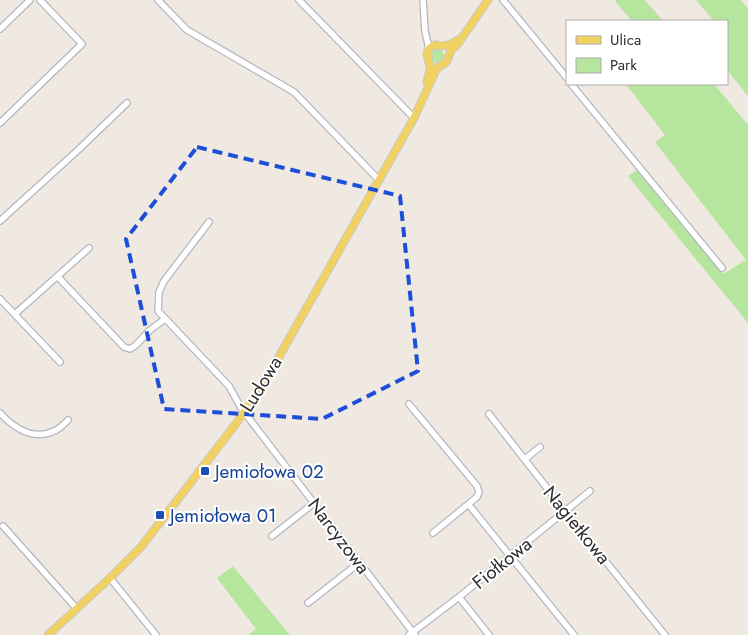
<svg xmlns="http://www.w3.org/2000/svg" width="748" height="635" font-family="Jost,sans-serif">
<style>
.green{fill:#b6e59e}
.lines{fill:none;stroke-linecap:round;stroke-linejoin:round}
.minor-casing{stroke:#b4b7c1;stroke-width:8}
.major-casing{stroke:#c9c9c9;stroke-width:9}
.minor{stroke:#fff;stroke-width:5.5}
.major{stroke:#f2d163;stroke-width:7}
.marked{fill:none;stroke:#1d4ed8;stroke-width:4;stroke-dasharray:10 6;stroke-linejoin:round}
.transit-dot{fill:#1a4fb4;stroke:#fff;stroke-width:2}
.labels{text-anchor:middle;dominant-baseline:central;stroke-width:4;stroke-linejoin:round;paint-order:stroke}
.street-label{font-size:19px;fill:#2e2e2e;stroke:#fff}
.transit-label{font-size:19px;fill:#164399;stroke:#fff;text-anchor:start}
</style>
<rect width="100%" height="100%" fill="#efe9e1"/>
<g class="green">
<path d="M 616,0 L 645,0 L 663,21 L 632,21 L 615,1 Z"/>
<path d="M 696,0 L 741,0 L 748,9 L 748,96 L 727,70 L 727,21 L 710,21 L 712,19 Z"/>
<circle cx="437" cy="56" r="7"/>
<path d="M 626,84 L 714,84 L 748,125 L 748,323 L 628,176 L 637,170 L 723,274 L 746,260 L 655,142 L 665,135 Z"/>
<path d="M 233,566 L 290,635 L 248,635 L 256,629 L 217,578 Z"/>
</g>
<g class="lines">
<g class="minor-casing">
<g id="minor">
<path d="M 158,0 L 187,30 L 294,92 L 379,180"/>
<path d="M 299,0 L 414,118"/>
<path d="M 423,0 L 425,31 L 428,44 L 428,50"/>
<path d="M 503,0 L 567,78"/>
<path d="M 0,29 L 30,0"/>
<path d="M 571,84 L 722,268"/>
<path d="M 0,123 L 82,44 L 40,0"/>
<path d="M 0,221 L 77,151 L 127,103"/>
<path d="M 209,222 L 164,281 L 159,292 L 158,311 L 229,386 L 241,408 L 415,635"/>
<path d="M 58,277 L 124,347 L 130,349 L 136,345 L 150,330 L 165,319"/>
<path d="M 0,299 L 60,362"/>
<path d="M 15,314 L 89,248"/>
<path d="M 409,404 L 477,486 L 479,492 L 477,497 L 433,533"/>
<path d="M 0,413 C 13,427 32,440 52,432 C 59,430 63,425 68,420"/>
<path d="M 489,414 L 565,511 L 665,635"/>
<path d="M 525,459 L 540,447"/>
<path d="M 469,505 L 574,635"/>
<path d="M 3,526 L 77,609"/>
<path d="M 272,536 L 314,503"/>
<path d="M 110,578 L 156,635"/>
<path d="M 459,597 L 489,635"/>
<path d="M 308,603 L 359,563"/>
<path d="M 409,635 L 459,597 L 590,491"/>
</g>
</g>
<g class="major-casing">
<g id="major">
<path d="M 427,82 C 428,77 431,71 430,66 C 428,58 423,49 435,45 C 441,44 436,46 443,46 C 448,46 453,43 458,40"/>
<path d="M 48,635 L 110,578 L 141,547 L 235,425 L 263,385 L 414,118 L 436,70 L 439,66 L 444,64 L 447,61 L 451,50 L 457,45 L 488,0"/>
</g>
</g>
<use href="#minor" class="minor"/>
<use href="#major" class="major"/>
</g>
<path class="marked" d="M 197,147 L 400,196 L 418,371 L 322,419 L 164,409 L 126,239 Z"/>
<g class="transit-dot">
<rect x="200" y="466" width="10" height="10" rx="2.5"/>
<rect x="155" y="510" width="10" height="10" rx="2.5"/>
</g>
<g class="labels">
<g class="street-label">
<text transform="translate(261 384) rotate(-58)">Ludowa</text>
<text transform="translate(577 525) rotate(51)">Nagietkowa</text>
<text transform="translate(339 536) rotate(53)">Narcyzowa</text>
<text transform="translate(502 563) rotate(-39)">Fiołkowa</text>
</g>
<g class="transit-label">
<text x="215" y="471">Jemiołowa 02</text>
<text x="170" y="515">Jemiołowa 01</text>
</g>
</g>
<rect x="566" y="20" width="162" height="65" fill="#ffffff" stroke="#ababab"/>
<rect x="576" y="36" width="25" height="8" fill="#f2d163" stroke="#ababab"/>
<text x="610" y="45" font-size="15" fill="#2e2e2e">Ulica</text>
<rect x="576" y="58" width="25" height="15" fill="#b6e59e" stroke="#ababab"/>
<text x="610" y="70" font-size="15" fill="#2e2e2e">Park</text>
</svg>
